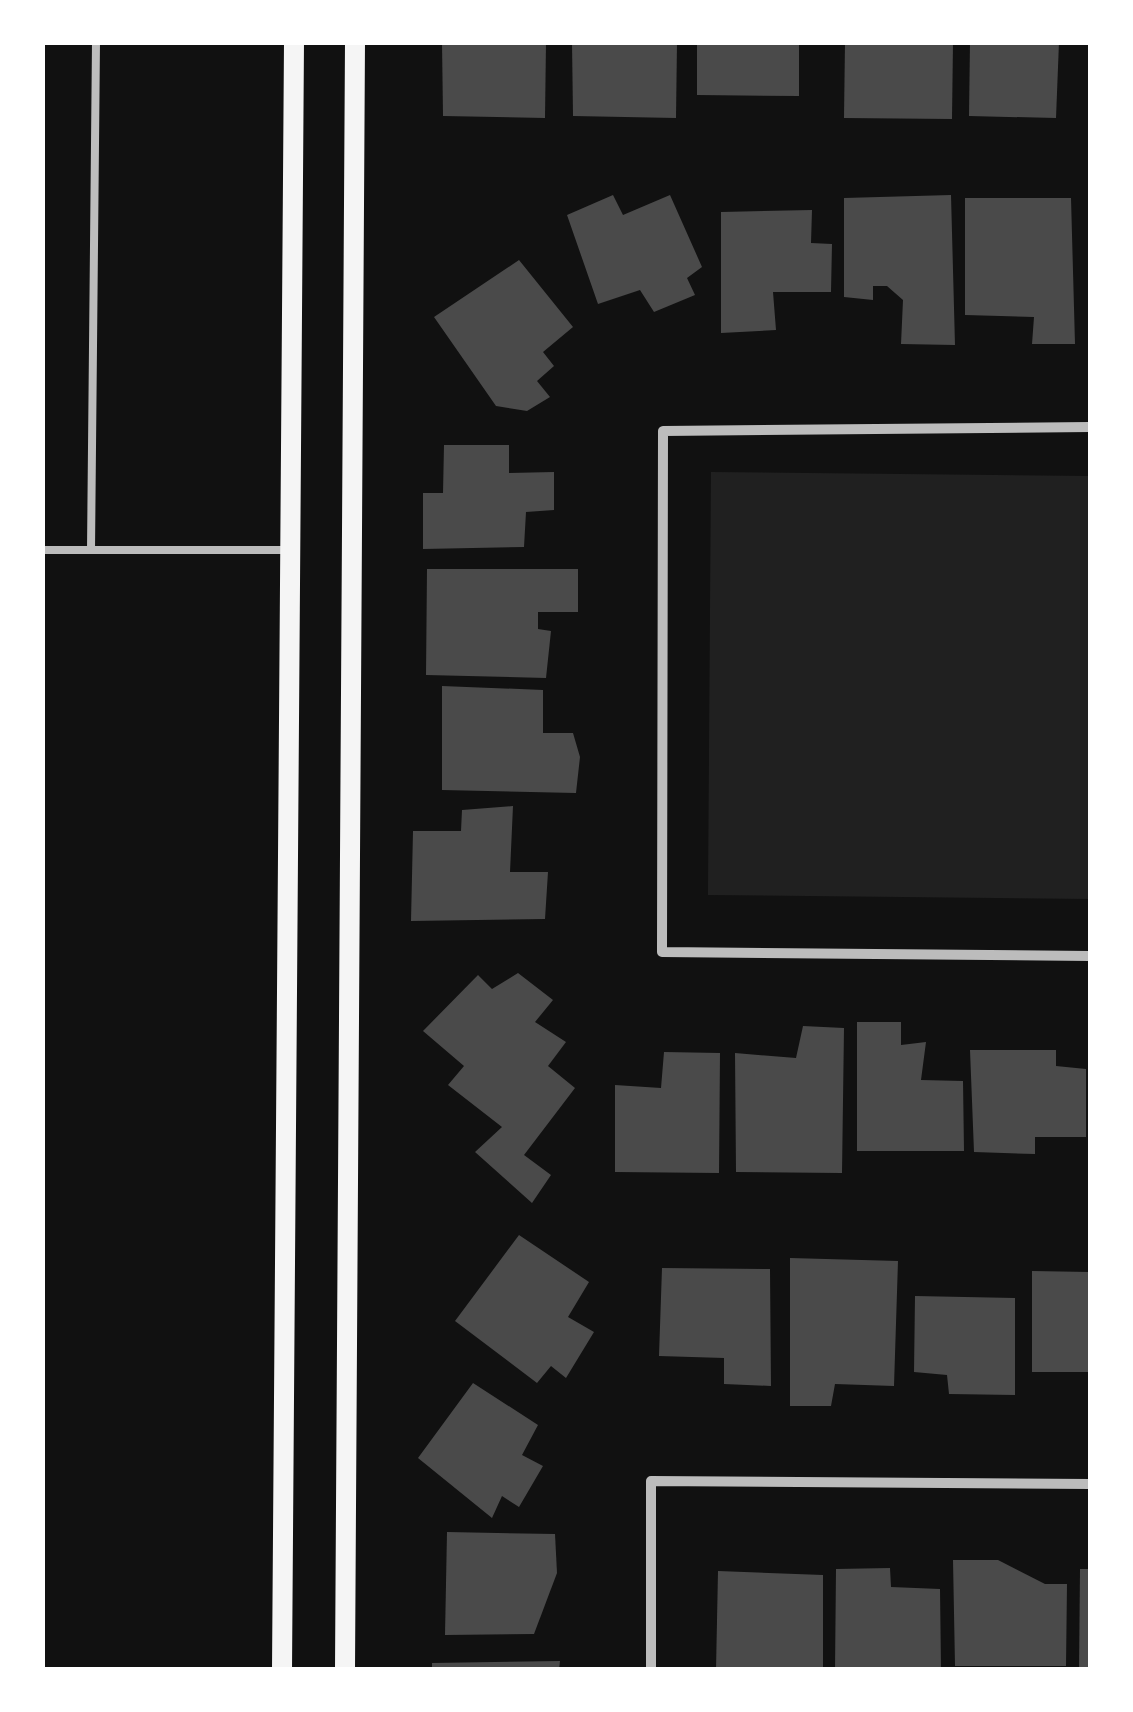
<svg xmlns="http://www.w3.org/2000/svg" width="1133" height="1712" font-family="Poppins,sans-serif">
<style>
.green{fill:#202020}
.building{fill:#4a4a4a}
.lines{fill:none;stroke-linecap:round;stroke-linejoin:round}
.service{stroke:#bcbcbc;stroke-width:8}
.minor{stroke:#bcbcbc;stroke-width:10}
.secondary{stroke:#f5f5f5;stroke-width:20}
</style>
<rect width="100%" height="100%" fill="#111"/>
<path class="green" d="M 711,472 L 1090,476 L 1090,899 L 708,895 Z"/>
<g class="building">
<path d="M 442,42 L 546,42 L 545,118 L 443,116 Z"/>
<path d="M 572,42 L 677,42 L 676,118 L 573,116 Z"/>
<path d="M 697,42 L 799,42 L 799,96 L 697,95 Z"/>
<path d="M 845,42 L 953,42 L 952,119 L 844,118 Z"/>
<path d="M 970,42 L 1059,42 L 1056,118 L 969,116 Z"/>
<path d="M 613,195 L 623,215 L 670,195 L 702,267 L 687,278 L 695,295 L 654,312 L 640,290 L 598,304 L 567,215 Z"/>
<path d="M 951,195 L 955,345 L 901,344 L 903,300 L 887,286 L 873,286 L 873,300 L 844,297 L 844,198 Z"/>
<path d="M 965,198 L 1071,198 L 1075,344 L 1032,344 L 1034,317 L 965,315 Z"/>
<path d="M 812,210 L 811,243 L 832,244 L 831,292 L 773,292 L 776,330 L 721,333 L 721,212 Z"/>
<path d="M 519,260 L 573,327 L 543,352 L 554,366 L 537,381 L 550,397 L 527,411 L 496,406 L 434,317 Z"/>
<path d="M 444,445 L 509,445 L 509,473 L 554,472 L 554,510 L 526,512 L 524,547 L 423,549 L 423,493 L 443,493 Z"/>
<path d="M 427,569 L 578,569 L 578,612 L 538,612 L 538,629 L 551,631 L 546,678 L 426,675 Z"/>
<path d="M 442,686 L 543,690 L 543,733 L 573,733 L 580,757 L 576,793 L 442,790 Z"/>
<path d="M 513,806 L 510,872 L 548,872 L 545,919 L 411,921 L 413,831 L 461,831 L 462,810 Z"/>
<path d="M 518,973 L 553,1000 L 535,1022 L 566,1042 L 548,1066 L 575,1088 L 524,1155 L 551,1175 L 532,1203 L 475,1152 L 502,1127 L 448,1085 L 464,1066 L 423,1031 L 478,975 L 492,989 Z"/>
<path d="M 857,1022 L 901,1022 L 901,1045 L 926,1042 L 921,1080 L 963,1081 L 964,1151 L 857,1151 Z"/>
<path d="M 803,1026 L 844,1028 L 842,1173 L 736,1172 L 735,1053 L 796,1058 Z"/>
<path d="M 970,1050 L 1056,1050 L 1056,1066 L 1086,1069 L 1086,1137 L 1035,1137 L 1035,1154 L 974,1152 Z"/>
<path d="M 664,1052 L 720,1053 L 719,1173 L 615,1172 L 615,1085 L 661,1088 Z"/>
<path d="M 519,1235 L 589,1282 L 568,1317 L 594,1332 L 566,1378 L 551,1366 L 537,1383 L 455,1321 Z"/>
<path d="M 790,1258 L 898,1261 L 894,1386 L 835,1384 L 831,1406 L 790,1406 Z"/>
<path d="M 662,1268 L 770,1269 L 771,1386 L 724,1384 L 724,1358 L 659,1356 Z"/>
<path d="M 1032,1271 L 1090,1272 L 1090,1372 L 1032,1372 Z"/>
<path d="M 915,1296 L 1015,1298 L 1015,1395 L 949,1394 L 947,1375 L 914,1372 Z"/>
<path d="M 473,1383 L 538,1425 L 522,1455 L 543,1466 L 519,1507 L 502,1496 L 492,1518 L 418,1458 Z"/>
<path d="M 447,1532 L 555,1534 L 557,1573 L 534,1634 L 445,1635 Z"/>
<path d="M 953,1560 L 998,1560 L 1045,1584 L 1067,1584 L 1066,1666 L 955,1666 Z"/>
<path d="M 890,1568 L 891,1587 L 940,1589 L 941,1670 L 835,1670 L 836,1569 Z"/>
<path d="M 1080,1569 L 1090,1569 L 1090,1670 L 1079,1670 Z"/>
<path d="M 718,1571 L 823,1575 L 823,1670 L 716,1670 Z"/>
<path d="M 560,1661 L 559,1670 L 432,1670 L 432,1663 Z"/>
</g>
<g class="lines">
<g class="service">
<path d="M 42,550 L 288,550"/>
<path d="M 91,550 L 96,42"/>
</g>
<g class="minor">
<path d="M 1090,427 L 663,431 L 662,952 L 1090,956"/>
<path d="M 651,1670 L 651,1481 L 1090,1484"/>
</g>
<g class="secondary">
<path d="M 282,1670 L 294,42"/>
<path d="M 345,1670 L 355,42"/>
</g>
</g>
<rect width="1133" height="1712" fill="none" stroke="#ffffff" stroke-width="90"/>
</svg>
